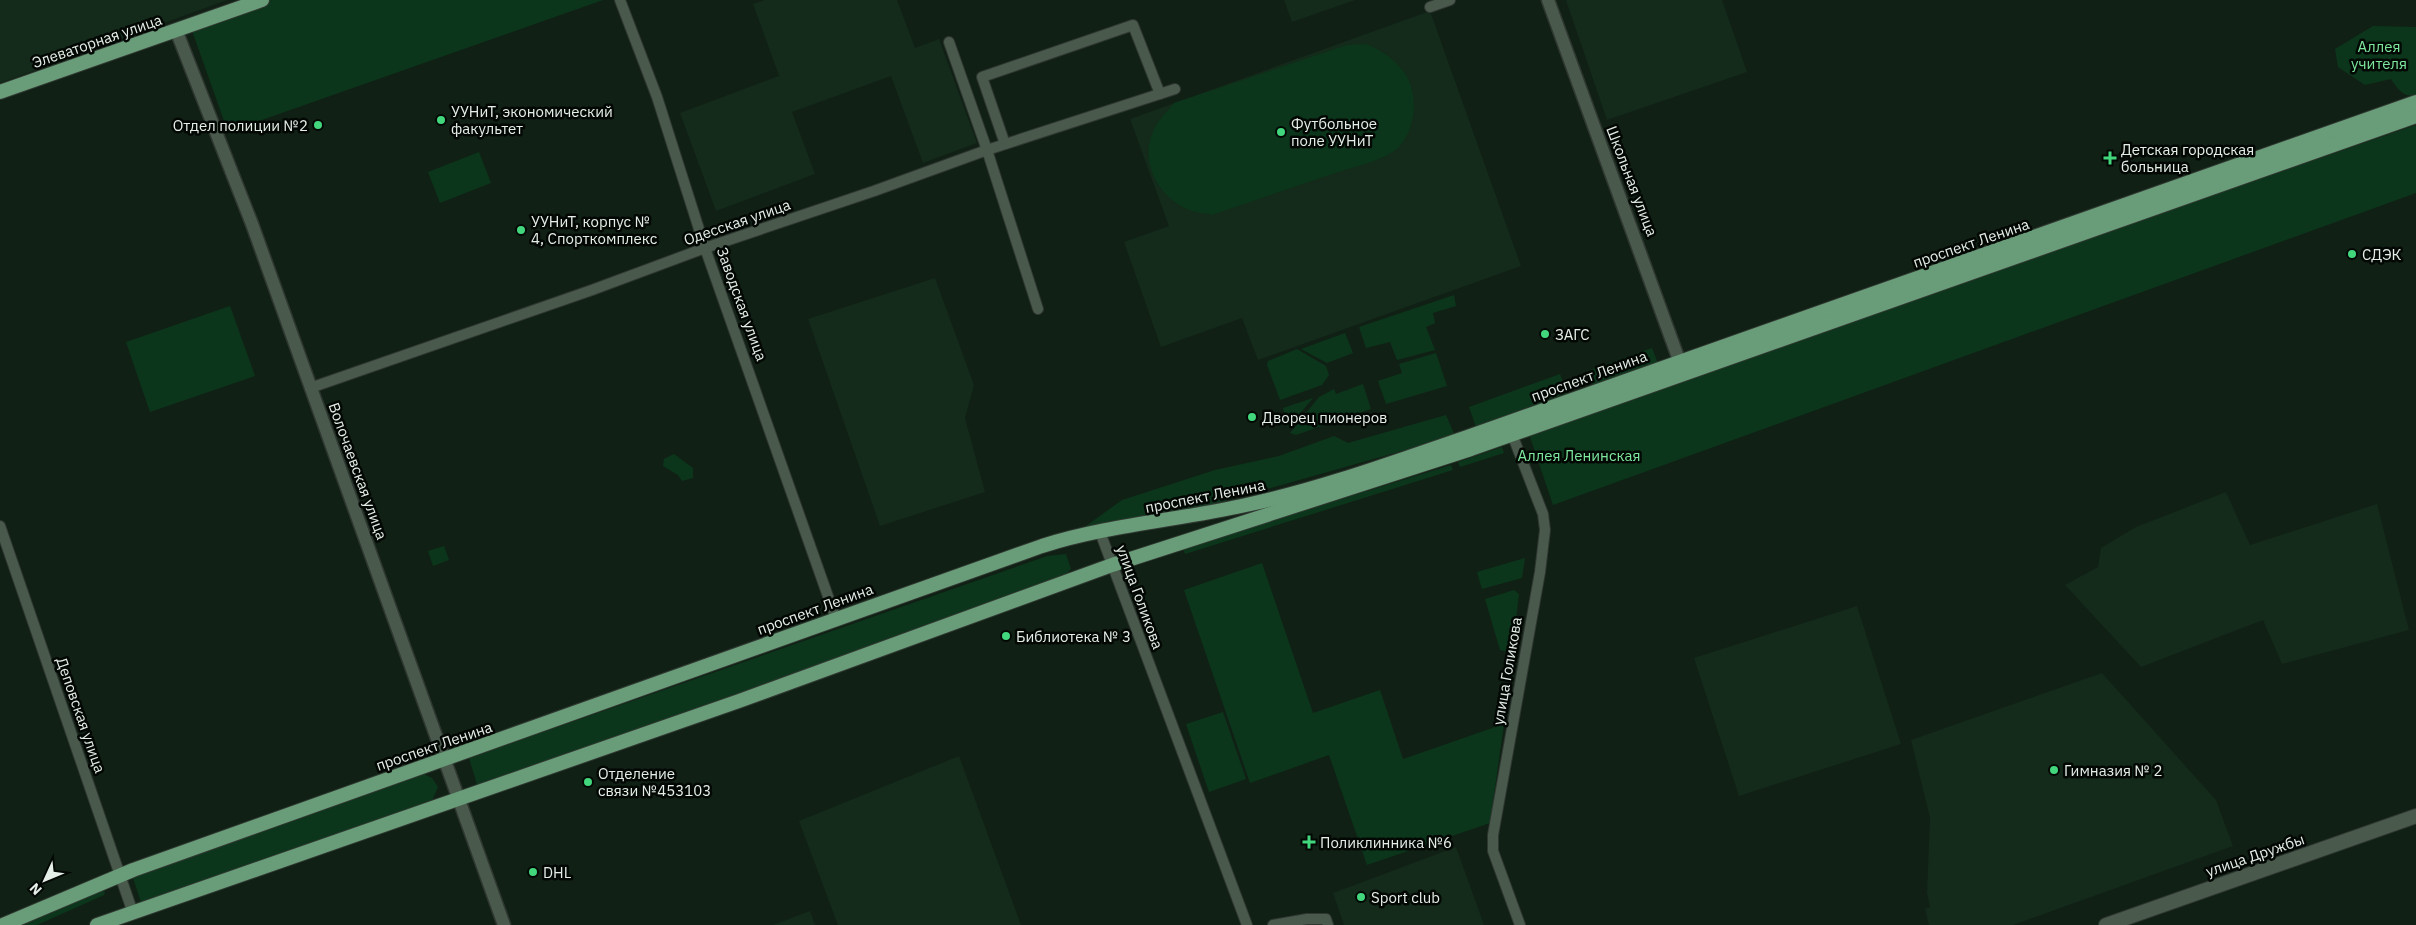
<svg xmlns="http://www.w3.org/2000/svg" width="2416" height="925" font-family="'IBM Plex Sans',sans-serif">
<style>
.built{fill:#142a1a}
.green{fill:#0b361b}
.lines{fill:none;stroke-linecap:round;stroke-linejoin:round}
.minor-casing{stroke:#2f3731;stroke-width:12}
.tertiary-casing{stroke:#2f3731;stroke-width:15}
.secondary-casing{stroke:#2f3731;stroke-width:16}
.primary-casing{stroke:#2f3731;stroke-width:16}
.minor{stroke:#495a4d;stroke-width:10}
.tertiary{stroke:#495a4d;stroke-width:12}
.secondary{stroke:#495a4d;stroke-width:14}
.primary{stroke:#699c78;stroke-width:14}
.poi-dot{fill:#42d77c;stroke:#030804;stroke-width:2}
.labels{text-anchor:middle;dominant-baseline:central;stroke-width:5;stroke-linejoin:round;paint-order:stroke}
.street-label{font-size:15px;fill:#e5efe7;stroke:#030804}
.park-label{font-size:15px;fill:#7ee89e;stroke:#030804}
.poi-label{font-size:15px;fill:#e5efe7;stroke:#030804;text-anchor:start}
</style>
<rect width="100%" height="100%" fill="#112015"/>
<g class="built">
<path d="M 0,0 L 227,0 L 0,83 Z"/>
<path d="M 765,0 L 897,0 L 915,48 L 939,39 L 977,143 L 923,163 L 891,76 L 792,112 L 815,174 L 716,211 L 680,113 L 779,76 L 790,106 L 753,4 Z"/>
<path d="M 1284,0 L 1355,0 L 1292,22 Z"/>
<path d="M 1566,0 L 1722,0 L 1747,72 L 1607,120 Z"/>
<path d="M 1430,11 L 1521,266 L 1258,360 L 1242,318 L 1161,347 L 1124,242 L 1169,226 L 1130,119 Z"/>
<path d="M 935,278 L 974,385 L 965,418 L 985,492 L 880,526 L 808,319 Z"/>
<path d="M 2226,492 L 2250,545 L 2377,504 L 2409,630 L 2282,664 L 2263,620 L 2141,667 L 2065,585 L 2098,567 L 2101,548 L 2136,527 Z"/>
<path d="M 1857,606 L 1901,744 L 1739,796 L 1694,658 Z"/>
<path d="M 2102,673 L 2216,800 L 2233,846 L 2013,925 L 1929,925 L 1925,909 L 1930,907 L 1927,893 L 1930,818 L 1911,740 Z"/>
<path d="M 959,756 L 1021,925 L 838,925 L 799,821 Z"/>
<path d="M 1456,847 L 1484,925 L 1344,925 L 1333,893 Z"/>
<path d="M 810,911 L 815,925 L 773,925 Z"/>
</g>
<g class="green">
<path d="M 271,0 L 603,0 L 228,132 L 191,28 Z"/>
<path d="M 2373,26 L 2416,27 L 2416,95 C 2403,98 2398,89 2391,79 L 2365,85 L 2338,67 L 2335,49 Z"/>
<path d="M 1367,44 C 1389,54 1410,70 1413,95 C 1416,113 1411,135 1398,148 C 1383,161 1356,166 1338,172 C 1296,186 1254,201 1212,215 C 1205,213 1196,213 1189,210 C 1161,199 1140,165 1152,134 C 1156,122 1166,113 1174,103 L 1347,45 Z"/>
<path d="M 2416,125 L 2416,193 L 1553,505 L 1528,431 Z"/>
<path d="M 479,152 L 491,183 L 440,203 L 428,172 Z"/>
<path d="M 1454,295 L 1456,306 L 1433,313 L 1435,323 L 1426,327 L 1435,350 L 1397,360 L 1390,342 L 1366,348 L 1359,327 Z"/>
<path d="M 230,306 L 255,376 L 150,412 L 126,342 Z"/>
<path d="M 1345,333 L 1353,353 L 1327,363 L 1301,349 Z"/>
<path d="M 1652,348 L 1659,366 L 1594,390 L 1587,371 Z"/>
<path d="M 1297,349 L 1326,366 L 1329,375 L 1322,385 L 1280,400 L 1267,365 L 1268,361 Z"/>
<path d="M 1436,353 L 1447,386 L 1386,404 L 1378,381 L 1402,373 L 1399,364 Z"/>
<path d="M 1560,374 L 1569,397 L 1477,430 L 1469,407 Z"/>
<path d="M 1363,384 L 1371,409 L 1296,435 L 1290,433 L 1319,397 L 1334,389 L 1336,394 Z"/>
<path d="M 1313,398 L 1288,428 L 1283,408 Z"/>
<path d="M 1446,415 L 1455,436 L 1182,513 L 1079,531 L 1122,500 L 1215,470 L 1279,456 L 1334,436 L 1348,443 Z"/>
<path d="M 1502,447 L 1504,453 L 1460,467 L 1458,462 Z"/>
<path d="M 674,454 L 693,468 L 693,478 L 682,481 L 678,475 L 663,466 L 664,459 Z"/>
<path d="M 1451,465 L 1453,470 L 1185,554 L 1183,548 Z"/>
<path d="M 444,546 L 449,560 L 433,566 L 428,551 Z"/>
<path d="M 1066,554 L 1071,569 L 1060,580 L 478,788 L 469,758 L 1047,556 Z"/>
<path d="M 1525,558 L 1522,578 L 1482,589 L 1477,572 Z"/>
<path d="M 1262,563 L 1313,713 L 1380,690 L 1403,759 L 1504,724 L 1490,823 L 1367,865 L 1329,755 L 1250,783 L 1184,590 Z"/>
<path d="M 1514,590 L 1519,594 L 1512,653 L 1500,650 L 1485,599 Z"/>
<path d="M 1223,712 L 1246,779 L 1209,792 L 1186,724 Z"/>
<path d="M 424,774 L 432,778 L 438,787 L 432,801 L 141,902 L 133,878 Z"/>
<path d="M 101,890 L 105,892 L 104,895 L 37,925 L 19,925 Z"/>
</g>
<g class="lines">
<g class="minor-casing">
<g id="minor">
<path d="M 620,0 L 657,97 L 705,248 L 836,619"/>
<path d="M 1430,7 L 1450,0"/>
<path d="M 949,42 L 987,150 L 1038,309"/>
<path d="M 1005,144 L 982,77 L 1133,25 L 1160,94"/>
<path d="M 310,388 L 592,290 L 705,248 L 874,191 L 987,150 L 1175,89"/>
<path d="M 1510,429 L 1543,514 L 1545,530 L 1540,572 L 1493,835 L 1493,851 L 1520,925"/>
<path d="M 0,526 L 133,913"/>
<path d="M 1100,532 L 1247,925"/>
<path d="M 1273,925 L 1307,919 L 1326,919 L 1328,925"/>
</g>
</g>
<g class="tertiary-casing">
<g id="tertiary">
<path d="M 1548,0 L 1683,371"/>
<path d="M 176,30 L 252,224 L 504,925"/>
</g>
</g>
<g class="secondary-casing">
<path id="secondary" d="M 2106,925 L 2416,816"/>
</g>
<g class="primary-casing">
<g id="primary">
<path d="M 0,92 L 262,0"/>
<path d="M 3,925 L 133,870 L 1042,546 C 1108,525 1179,520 1246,505 C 1321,489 1394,462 1467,437 L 2416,102"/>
<path d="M 97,925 L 739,701 L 1112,565 L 1471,449 L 2416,116"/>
</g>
</g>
<use href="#minor" class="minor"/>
<use href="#tertiary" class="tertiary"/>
<use href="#secondary" class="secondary"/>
<use href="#primary" class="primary"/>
</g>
<g class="poi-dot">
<circle cx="441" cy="120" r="5"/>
<circle cx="318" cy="125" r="5"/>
<circle cx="1281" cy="132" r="5"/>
<path d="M2107.5 150.5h5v5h5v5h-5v5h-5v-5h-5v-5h5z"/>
<circle cx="521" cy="230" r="5"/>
<circle cx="2352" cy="254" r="5"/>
<circle cx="1545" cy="334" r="5"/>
<circle cx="1252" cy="417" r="5"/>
<circle cx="1006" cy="636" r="5"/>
<circle cx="2054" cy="770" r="5"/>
<circle cx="588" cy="782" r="5"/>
<path d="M1306.5 834.5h5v5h5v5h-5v5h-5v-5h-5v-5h5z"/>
<circle cx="533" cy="872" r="5"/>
<circle cx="1361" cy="897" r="5"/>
</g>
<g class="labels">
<g class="street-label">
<text transform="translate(97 41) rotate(-19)">Элеваторная улица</text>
<text transform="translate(1632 181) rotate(69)">Школьная улица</text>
<text transform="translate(737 222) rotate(-19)">Одесская улица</text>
<text transform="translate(1971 243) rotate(-19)">проспект Ленина</text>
<text transform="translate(742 304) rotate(70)">Заводская улица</text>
<text transform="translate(1589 376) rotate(-20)">проспект Ленина</text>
<text transform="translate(358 471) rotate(70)">Волочаевская улица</text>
<text transform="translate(1205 496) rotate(-11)">проспект Ленина</text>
<text transform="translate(1140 597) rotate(70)">улица Голикова</text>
<text transform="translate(815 609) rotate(-20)">проспект Ленина</text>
<text transform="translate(1507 671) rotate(-80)">улица Голикова</text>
<text transform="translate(81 715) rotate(71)">Деповская улица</text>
<text transform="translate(434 746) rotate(-19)">проспект Ленина</text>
<text transform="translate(2255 855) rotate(-19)">улица Дружбы</text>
</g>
<g class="park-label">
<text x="2379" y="46">Аллея<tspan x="2379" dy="17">учителя</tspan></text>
<text x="1579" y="455">Аллея Ленинская</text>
</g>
<g class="poi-label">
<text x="451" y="111">УУНиТ, экономический<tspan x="451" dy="17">факультет</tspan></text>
<text x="1291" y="123">Футбольное<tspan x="1291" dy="17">поле УУНиТ</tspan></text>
<text x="308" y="125" text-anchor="end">Отдел полиции №2</text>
<text x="2121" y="149">Детская городская<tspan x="2121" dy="17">больница</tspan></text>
<text x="531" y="221">УУНиТ, корпус №<tspan x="531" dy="17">4, Спорткомплекс</tspan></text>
<text x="2362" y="254">СДЭК</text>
<text x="1555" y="334">ЗАГС</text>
<text x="1262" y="417">Дворец пионеров</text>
<text x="1016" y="636">Библиотека № 3</text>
<text x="2064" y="770">Гимназия № 2</text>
<text x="598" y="773">Отделение<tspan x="598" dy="17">связи №453103</tspan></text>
<text x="1320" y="842">Поликлинника №6</text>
<text x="543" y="872">DHL</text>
<text x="1371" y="897">Sport club</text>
</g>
</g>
<g transform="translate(45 880) rotate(226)" stroke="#030804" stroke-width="4" paint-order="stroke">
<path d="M0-4L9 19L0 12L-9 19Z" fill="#e5efe7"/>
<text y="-8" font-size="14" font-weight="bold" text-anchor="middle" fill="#e5efe7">N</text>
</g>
</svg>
